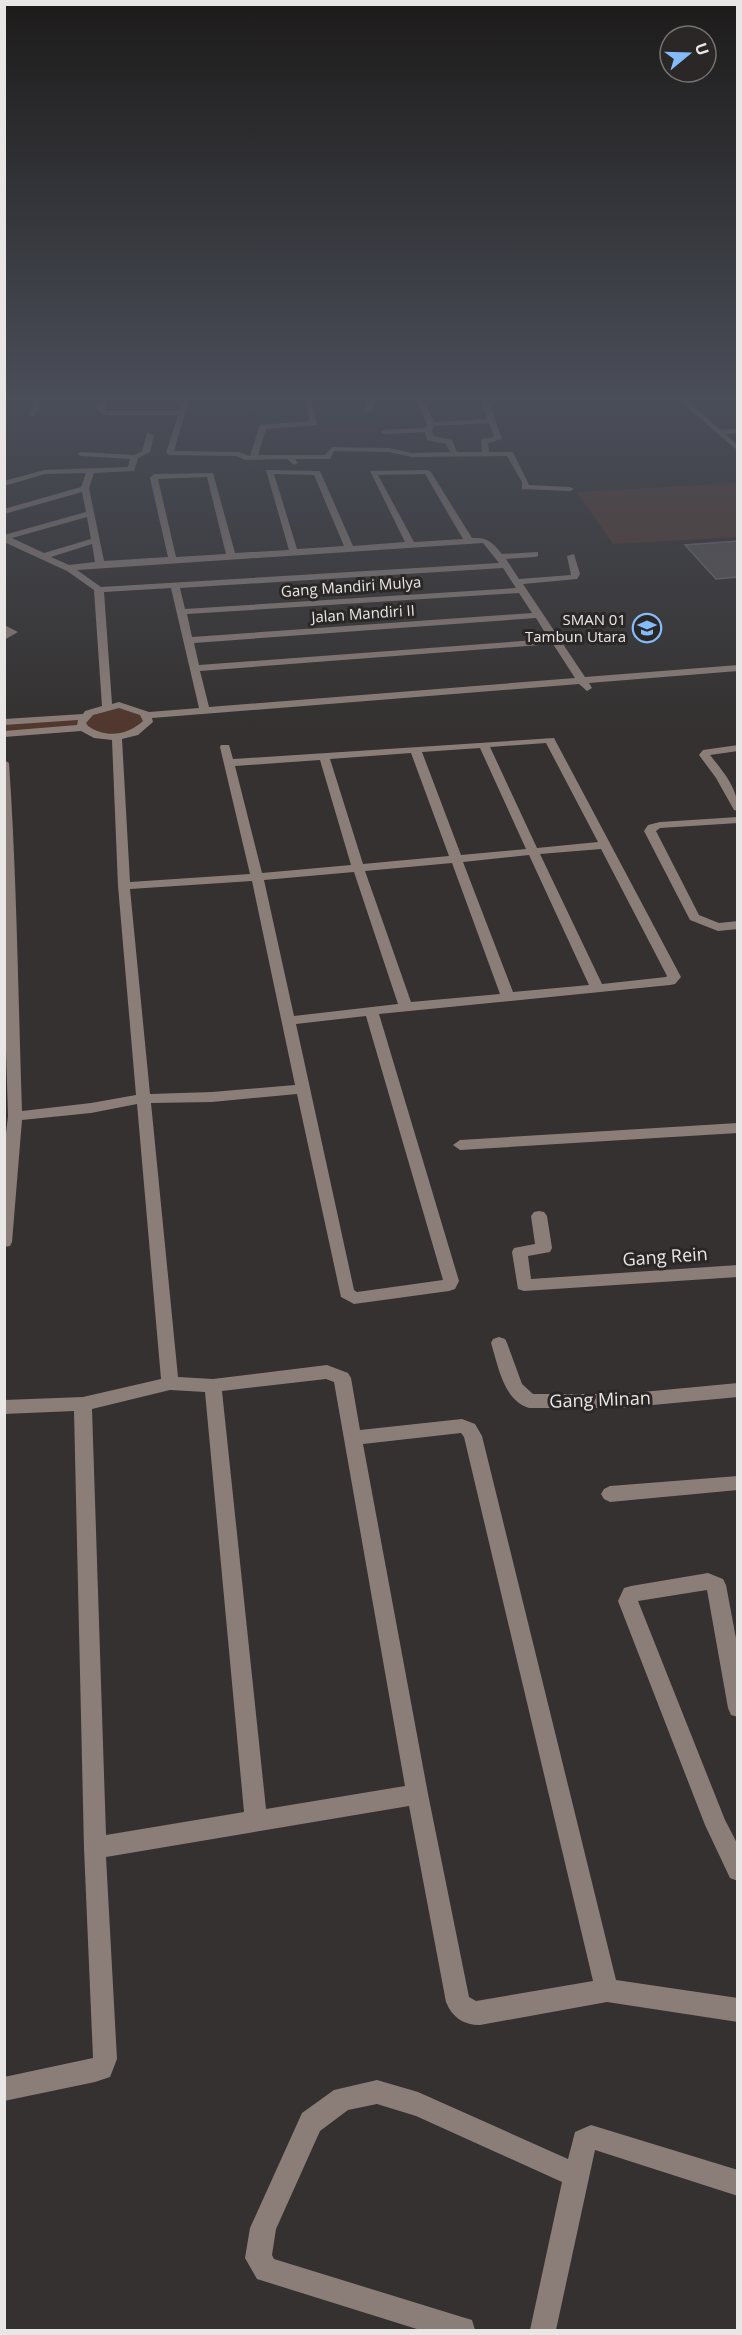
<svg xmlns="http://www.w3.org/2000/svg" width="742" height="2335" font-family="'Open Sans',sans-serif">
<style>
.green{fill:#51382e}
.building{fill:#585453;stroke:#706c6b;stroke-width:1.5}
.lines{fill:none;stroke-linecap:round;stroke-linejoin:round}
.minor{fill:#8b7e78;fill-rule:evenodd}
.labels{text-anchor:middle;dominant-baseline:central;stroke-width:6;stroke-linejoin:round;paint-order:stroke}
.far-street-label{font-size:15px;fill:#e9e7e6;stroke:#2a2726}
.far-poi-label{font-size:15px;fill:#e9e7e6;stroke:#2a2726;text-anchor:end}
.street-label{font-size:18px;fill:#e9e7e6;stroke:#2a2726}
</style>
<rect width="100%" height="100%" fill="#343130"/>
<g class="green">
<path d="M 737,483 L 737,537 L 613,544 L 577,492 Z"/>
<path d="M 107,706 L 138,709 L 148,722 L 117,737 L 82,728 L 5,734 L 5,722 L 83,717 Z"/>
</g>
<path class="building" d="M 738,541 L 738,577 L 716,579 L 685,545 Z"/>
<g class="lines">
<g class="minor">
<path d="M 35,399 L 42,399 L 35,416 L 29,416 Z"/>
<path d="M 98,399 L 106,399 L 106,411 L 179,411 L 182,399 L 189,399 L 174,451 L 239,452 L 250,456 L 260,425 L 310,421 L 304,399 L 311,399 L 317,425 L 266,429 L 258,455 L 325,455 L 332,447 L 389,448 L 412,453 L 450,452 L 446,444 L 427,440 L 425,432 L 385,434 L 381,432 L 385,430 L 425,428 L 427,424 L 416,399 L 423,399 L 434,422 L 487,419 L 481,399 L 488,399 L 502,439 L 488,443 L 489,452 L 513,452 L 529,485 L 570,487 L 574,489 L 570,491 L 522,489 L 522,482 L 507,456 L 412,457 L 389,452 L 334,451 L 330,459 L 295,459 L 298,463 L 294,465 L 287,459 L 245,460 L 237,456 L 170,455 L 166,453 L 178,415 L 104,415 L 97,410 ZM 489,423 L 494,437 L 481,439 L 482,452 L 457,452 L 452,440 L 433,436 L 432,430 L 434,426 Z"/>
<path d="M 367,399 L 375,399 L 373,410 L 369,412 L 365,410 Z"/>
<path d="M 678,399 L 686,399 L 720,430 L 738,429 L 738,433 L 725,434 L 738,445 L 738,451 Z"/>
<path d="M 147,433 L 154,435 L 150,452 L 138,458 L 134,471 L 94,473 L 89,488 L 104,561 L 168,557 L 150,478 L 154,474 L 213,473 L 235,553 L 289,550 L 266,470 L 320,471 L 353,546 L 405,542 L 370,471 L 427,470 L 431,472 L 472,538 C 488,537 492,542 502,554 L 538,552 L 538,556 L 535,557 L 506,559 L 519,579 L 571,575 L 567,556 L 574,554 L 580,574 L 577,579 L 523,584 L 585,677 L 738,665 L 738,671 L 589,683 L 592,688 L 587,691 L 579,684 L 152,718 L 153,722 L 138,735 L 122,739 L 130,882 L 250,874 L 220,747 L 221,745 L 229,745 L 233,759 L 554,738 L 681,977 L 675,984 L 670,985 L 379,1014 L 459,1281 L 455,1289 L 449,1291 L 354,1304 L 341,1297 L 297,1094 L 212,1102 L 151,1103 L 178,1377 L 213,1379 L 327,1365 L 348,1373 L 351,1378 L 360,1430 L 462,1419 L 475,1424 L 482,1436 L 616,1980 L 738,1998 L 738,2022 L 607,2002 L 480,2025 C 463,2025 452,2017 446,2002 L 409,1806 L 106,1857 L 117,2059 L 110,2077 L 95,2082 L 4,2101 L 4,2077 L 93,2058 L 84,1848 L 74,1411 L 4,1414 L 4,1400 L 83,1397 L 161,1379 L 137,1104 L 91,1113 L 22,1120 L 12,1242 L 10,1246 L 4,1247 L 4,1151 L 8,1116 L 4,985 L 4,760 L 9,763 C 17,879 18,995 22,1111 L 91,1103 L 136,1095 L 118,886 L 112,740 L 94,738 L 81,731 L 4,737 L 4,731 L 77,725 L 78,720 L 4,725 L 4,719 L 83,714 L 85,711 L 102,706 L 94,590 L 67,571 L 4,542 L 4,535 L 86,512 L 82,492 L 4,514 L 4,509 L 81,487 L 86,473 L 45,474 L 4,486 L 4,481 L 44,470 L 128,467 L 130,459 L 81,456 L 77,454 L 81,452 L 134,455 L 142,451 ZM 274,474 L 314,475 L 344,546 L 297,549 ZM 425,474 L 463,539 L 414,542 L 378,475 ZM 207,477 L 226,554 L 176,557 L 158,479 ZM 87,517 L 91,539 L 44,553 L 12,538 ZM 483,543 L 499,563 L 101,587 L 77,570 ZM 92,544 L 95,562 L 69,565 L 51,557 ZM 503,568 L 516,588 L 185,609 L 180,588 ZM 171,588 L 199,708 L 149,712 L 119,702 L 112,704 L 104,592 ZM 519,593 L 532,613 L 192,637 L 187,614 ZM 536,618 L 549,639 L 199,665 L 194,643 ZM 553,644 L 575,678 L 209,707 L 200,671 ZM 119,708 L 140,715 L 143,721 C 127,736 105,738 88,726 L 86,723 L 93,715 ZM 546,743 L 598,842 L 537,848 L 490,747 ZM 480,748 L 526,849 L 461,855 L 422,752 ZM 411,753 L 449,856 L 363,864 L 330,759 ZM 320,760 L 351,865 L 262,873 L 235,766 ZM 601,849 L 667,976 L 666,977 L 602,984 L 540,854 ZM 529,855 L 589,985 L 513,992 L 463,862 ZM 452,863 L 500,994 L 411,1002 L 365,871 ZM 354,872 L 398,1004 L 294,1016 L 264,880 ZM 252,881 L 295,1085 L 212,1092 L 150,1094 L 130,889 ZM 366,1016 L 443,1280 L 357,1292 L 354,1290 L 296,1024 ZM 326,1379 L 334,1382 L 405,1786 L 266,1809 L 222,1391 ZM 170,1390 L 205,1392 L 244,1812 L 106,1835 L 92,1409 ZM 461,1433 L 464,1437 L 593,1981 L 476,2001 L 469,1997 L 428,1794 L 363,1444 Z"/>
<path d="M 4,625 L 18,632 L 4,640 Z"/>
<path d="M 738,745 L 738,751 L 710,755 C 724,773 738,788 738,811 L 734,810 L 716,778 L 699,755 L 703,750 Z"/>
<path d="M 738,817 L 738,823 L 660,828 L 656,831 L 699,915 L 719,923 L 738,921 L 738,929 L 718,931 L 690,920 L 644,831 L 648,825 L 660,822 Z"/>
<path d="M 738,1123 L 738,1133 L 460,1150 L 453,1145 L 460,1140 Z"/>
<path d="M 539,1211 L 544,1212 L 547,1216 L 552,1248 L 550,1252 L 528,1256 L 531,1279 L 738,1265 L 738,1277 L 524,1291 L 518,1289 L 512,1252 L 514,1248 L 535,1244 L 531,1216 L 534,1212 Z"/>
<path d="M 499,1337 L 505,1339 L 507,1343 L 522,1384 L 533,1394 L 621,1394 L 738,1383 L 738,1397 L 621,1408 L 529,1408 C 503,1400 498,1365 491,1343 L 493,1339 Z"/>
<path d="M 738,1476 L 738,1490 L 610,1502 L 604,1499 L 601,1494 L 604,1489 L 610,1486 Z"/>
<path d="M 708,1573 L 723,1579 L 726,1585 L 738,1649 L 738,1717 L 731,1715 L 728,1708 L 707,1590 L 638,1601 L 725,1820 L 738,1845 L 738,1881 L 730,1878 L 705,1825 L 618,1601 L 624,1588 L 631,1586 Z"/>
<path d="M 377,2080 L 418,2092 L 568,2159 L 575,2132 L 591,2125 L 738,2170 L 738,2196 L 595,2150 L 556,2330 L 530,2330 L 562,2182 L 416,2116 L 377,2104 L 348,2110 L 320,2131 L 276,2229 L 272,2255 L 274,2259 L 462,2317 L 472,2320 L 475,2330 L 420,2330 L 257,2279 L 245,2258 L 250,2228 L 302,2113 L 334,2090 Z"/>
</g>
</g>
<linearGradient id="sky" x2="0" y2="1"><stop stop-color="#1d1b1a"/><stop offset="0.55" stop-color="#4a4e59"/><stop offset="1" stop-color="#4a4e59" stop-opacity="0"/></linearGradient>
<rect width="742" height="726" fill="url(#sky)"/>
<defs>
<g id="school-ring" transform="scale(1.5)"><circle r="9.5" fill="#2a2726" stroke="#85bbfb" stroke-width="1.5"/><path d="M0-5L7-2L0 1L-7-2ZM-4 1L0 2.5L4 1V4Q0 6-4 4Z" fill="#85bbfb"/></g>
</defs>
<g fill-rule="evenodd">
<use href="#school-ring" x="647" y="628"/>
</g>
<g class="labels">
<g class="far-street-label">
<text transform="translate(351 586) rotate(-4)">Gang Mandiri Mulya</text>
<text transform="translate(363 613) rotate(-4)">Jalan Mandiri II</text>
</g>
<g class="far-poi-label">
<text x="626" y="619">SMAN 01<tspan x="626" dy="17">Tambun Utara</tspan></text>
</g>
<g class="street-label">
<text transform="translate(665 1256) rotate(-4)">Gang Rein</text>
<text transform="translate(600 1399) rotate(-2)">Gang Minan</text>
</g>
</g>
<rect width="742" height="2335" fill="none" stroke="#e9e7e6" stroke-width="12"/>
<g transform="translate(688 54) rotate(71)"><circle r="28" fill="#2a2726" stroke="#767473" stroke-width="1.5"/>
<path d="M0-4.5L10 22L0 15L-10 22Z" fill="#85bbfb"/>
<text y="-9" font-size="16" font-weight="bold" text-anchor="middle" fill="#e9e7e6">U</text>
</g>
</svg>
